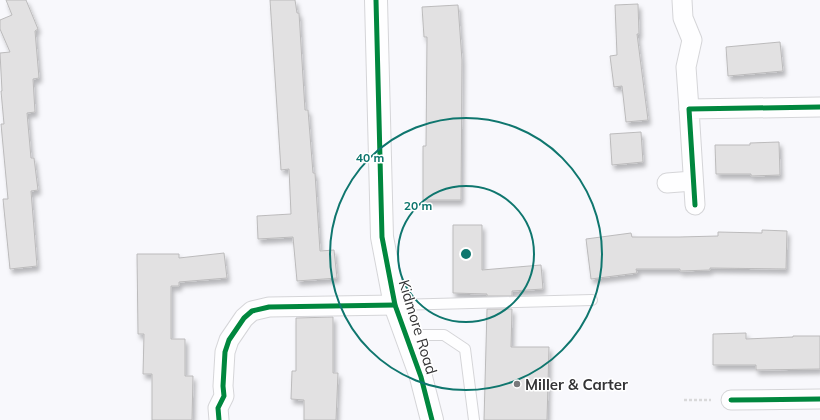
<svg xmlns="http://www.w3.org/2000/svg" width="820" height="420" font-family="Mulish,sans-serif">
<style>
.building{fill:#e2e1e2;stroke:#bcbbbc;filter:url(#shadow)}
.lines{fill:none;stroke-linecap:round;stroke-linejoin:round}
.lane-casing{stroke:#d5d5d8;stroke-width:12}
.street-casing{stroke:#d5d5d8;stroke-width:21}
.secondary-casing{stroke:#d5d5d8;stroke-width:24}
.path{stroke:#d9d9da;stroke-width:2.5;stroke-dasharray:3 2;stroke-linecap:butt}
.lane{stroke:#fefeff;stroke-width:10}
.street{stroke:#fefeff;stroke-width:19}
.secondary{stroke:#fefeff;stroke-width:22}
.cycleway-casing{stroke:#fff;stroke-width:8}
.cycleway{stroke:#00873e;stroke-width:5}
.ring{fill:none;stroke:#0f766e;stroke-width:2}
.poi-dot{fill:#79797b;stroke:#fff;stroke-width:1.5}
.labels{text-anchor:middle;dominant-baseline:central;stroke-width:3;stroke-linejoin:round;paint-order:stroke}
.street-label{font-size:15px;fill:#343436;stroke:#fff}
.poi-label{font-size:15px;font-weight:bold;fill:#343436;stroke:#fff;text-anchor:start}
.centre{fill:#0f766e;stroke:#fff;stroke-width:2}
.ring-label{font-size:12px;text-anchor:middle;font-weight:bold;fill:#0f766e;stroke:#fff;stroke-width:3;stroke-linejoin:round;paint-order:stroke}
</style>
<defs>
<filter id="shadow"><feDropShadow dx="2.5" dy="4.5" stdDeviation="2" flood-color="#0004"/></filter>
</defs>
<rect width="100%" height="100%" fill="#f8f8fc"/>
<g class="building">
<path d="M 6,0 L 26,0 L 38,29 L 35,31 L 39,78 L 33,79 L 35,112 L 27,113 L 31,158 L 34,158 L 38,190 L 31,191 L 37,266 L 10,269 L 3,199 L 8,199 L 1,124 L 4,124 L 1,91 L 2,91 L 0,53 L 10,52 L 0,29 L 0,20 L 12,15 Z"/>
<path d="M 270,0 L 295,0 L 297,13 L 299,13 L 305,110 L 308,110 L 313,173 L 315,173 L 320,251 L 334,250 L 337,278 L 297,281 L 293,237 L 258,239 L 257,216 L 291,214 L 289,169 L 281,170 Z"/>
<path d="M 638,4 L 639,34 L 637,34 L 648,120 L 626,122 L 622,86 L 614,87 L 610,56 L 617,55 L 615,5 Z"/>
<path d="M 458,5 L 462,60 L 461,200 L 423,200 L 423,146 L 426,146 L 427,37 L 424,37 L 422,7 Z"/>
<path d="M 780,42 L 783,71 L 728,76 L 726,47 Z"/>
<path d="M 641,132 L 643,162 L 612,165 L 610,134 Z"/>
<path d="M 779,142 L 780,175 L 751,176 L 751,174 L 716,174 L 715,145 L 750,145 L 750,143 Z"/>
<path d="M 453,225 L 482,225 L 482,270 L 541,265 L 543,289 L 512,291 L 512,296 L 487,296 L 487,294 L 453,293 Z"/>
<path d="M 762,230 L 787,231 L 786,269 L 710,268 L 710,270 L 680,271 L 680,269 L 636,269 L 637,273 L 591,279 L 586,239 L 631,233 L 632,237 L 679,237 L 718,236 L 718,232 L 762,233 Z"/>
<path d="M 224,253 L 227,278 L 179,282 L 179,286 L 171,286 L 171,339 L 185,339 L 185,376 L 193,376 L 192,420 L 152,420 L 152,374 L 143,374 L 144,334 L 138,334 L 137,254 L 179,254 L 179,258 Z"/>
<path d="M 487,309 L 512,309 L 511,347 L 549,347 L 547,420 L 484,420 Z"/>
<path d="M 333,317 L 333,373 L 338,373 L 336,420 L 304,420 L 304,400 L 291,399 L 292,371 L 296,371 L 296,318 Z"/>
<path d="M 746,333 L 746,339 L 793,337 L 793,336 L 820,336 L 820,369 L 756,370 L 756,365 L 713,365 L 713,334 Z"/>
</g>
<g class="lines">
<g class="lane-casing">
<g id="lane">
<path d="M 395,305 L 592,300"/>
<path d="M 406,335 L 444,335 L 465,349 L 474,420"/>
</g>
</g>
<g class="street-casing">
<g id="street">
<path d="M 682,0 L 683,18 L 692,40 L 686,67 L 689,109"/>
<path d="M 667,183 L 693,181"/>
<path d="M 695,205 L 689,109 L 820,107"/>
<path d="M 731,400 L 820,399"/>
<path d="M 219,420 L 218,408 L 224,396 L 223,386 L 225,352 L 229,340 L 244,318 L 252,311 L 269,307 L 395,305"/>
</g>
</g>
<g class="secondary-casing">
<path id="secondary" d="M 376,0 L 382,237 L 395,305 L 421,377 L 432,420"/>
</g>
<path class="path" d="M 684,400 L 711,400"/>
<use href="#lane" class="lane"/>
<use href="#street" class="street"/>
<use href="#secondary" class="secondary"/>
<g class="cycleway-casing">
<g id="cycleway">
<path d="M 376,0 L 382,237 L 395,305 L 421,377 L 432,420"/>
<path d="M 695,205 L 689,109 L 820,107"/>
<path d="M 731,400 L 820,399"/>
<path d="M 219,420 L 218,408 L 224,396 L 223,386 L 225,352 L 229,340 L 244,318 L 252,311 L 269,307 L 395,305"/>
</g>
</g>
<use href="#cycleway" class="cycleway"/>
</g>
<g class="ring">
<circle cx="466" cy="254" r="68"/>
<circle cx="466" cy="254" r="136"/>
</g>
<circle class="poi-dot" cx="517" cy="384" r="4"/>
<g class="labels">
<g class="street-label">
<text transform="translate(418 327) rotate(73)">Kidmore Road</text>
</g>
<g class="poi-label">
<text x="525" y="384">Miller &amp; Carter</text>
</g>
</g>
<circle cx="466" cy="254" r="6" class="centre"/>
<g class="ring-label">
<text x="370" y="162">40 m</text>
<text x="418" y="210">20 m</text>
</g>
</svg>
